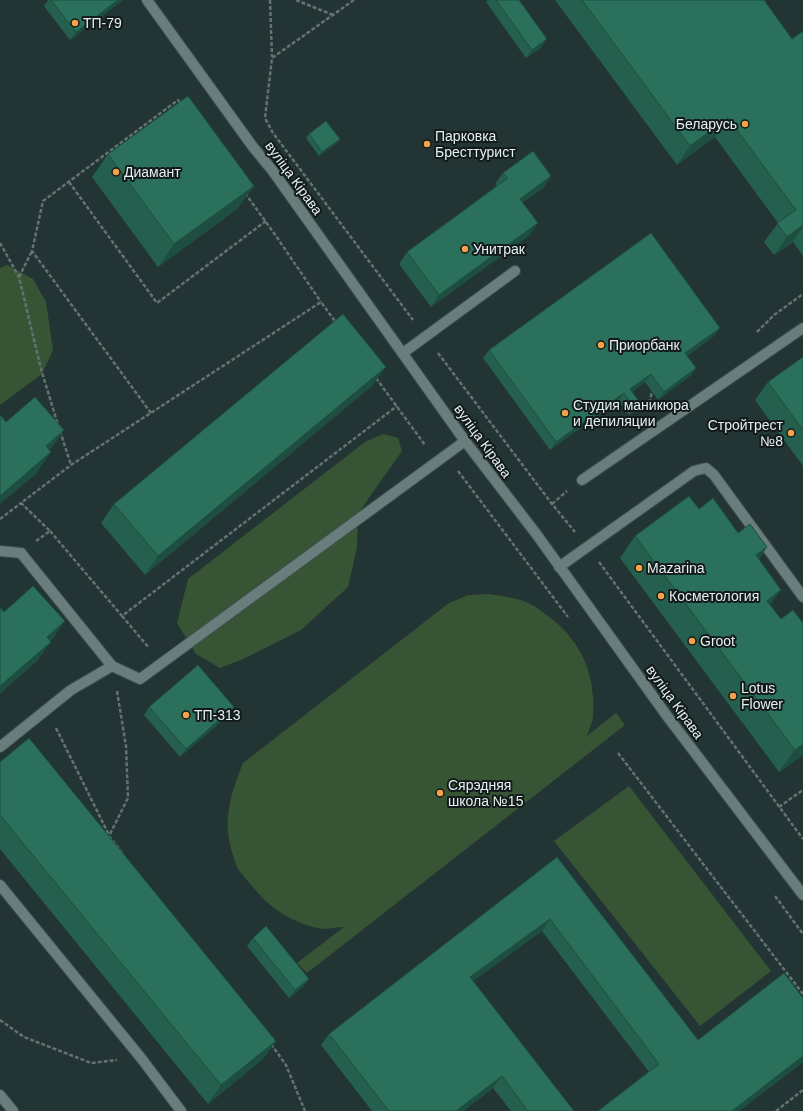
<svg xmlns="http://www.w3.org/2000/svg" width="803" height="1111" font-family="Helvetica,sans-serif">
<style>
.green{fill:#375534}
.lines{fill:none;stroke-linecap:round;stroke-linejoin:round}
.service-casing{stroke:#3f4f4f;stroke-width:12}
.minor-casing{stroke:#3f4f4f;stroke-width:12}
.path{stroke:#637272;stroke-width:2.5;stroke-dasharray:4 2;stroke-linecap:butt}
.service{stroke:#6a7d7d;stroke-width:10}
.minor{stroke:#6a7d7d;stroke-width:10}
.wall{fill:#24604d}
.shaded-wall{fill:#1d4e3f}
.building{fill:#2a705a;stroke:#1d4e3f}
.poi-dot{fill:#f7a149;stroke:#121a1a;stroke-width:1.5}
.labels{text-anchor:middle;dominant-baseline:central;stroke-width:4;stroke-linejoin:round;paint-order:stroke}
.poi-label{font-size:14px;fill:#e5f0f0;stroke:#121a1a;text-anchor:start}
.street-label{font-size:14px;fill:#e5f0f0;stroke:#121a1a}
</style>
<rect width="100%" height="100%" fill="#233434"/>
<g class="green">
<path d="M 7,265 L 33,279 L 46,302 L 53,350 L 42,374 L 0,405 L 0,268 Z"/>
<path d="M 383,434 L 398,438 L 402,451 L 380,482 L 358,514 L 357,547 L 348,587 L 301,630 L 243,659 L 220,668 L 196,654 L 177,623 L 188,579 L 365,442 Z"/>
<path d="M 488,594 C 503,596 519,598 532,605 C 537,607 541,611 545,614 C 580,638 596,673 593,716 C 593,722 589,729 587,736 L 616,713 L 625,725 L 307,973 L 297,963 L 344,927 C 336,927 325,930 317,928 C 294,923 273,910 258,893 C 251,885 244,877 238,869 C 236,866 235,861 234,858 C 221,824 230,795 243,763 L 449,603 L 468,595 Z"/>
<path d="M 629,786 L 771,971 L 700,1026 L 554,841 Z"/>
</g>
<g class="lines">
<g class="service-casing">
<g id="service">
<path d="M 403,353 L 515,271"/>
<path d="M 582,480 L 803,328"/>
<path d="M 21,553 L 112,666"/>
<path d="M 559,567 L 694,471 L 706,468 L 714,475 L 803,597"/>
<path d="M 0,747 L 71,690 L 112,666 L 140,679 L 465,441"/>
<path d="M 0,885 L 141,1058 L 181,1111"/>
<path d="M 0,1095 L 13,1111"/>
</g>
</g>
<g class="minor-casing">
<g id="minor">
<path d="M 147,0 L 253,147 L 272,170 L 465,441 L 537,535 L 667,716 L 803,895"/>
<path d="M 0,551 L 21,553"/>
</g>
</g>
<g class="path">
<path d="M 270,0 L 272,57"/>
<path d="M 296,0 L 333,15"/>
<path d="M 354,0 L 272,58 L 265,118 L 273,133 L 413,320"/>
<path d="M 69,182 L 157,303 L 266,221"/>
<path d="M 245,193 L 276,236 L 321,302"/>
<path d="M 0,243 L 19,277 L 41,369 L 58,425"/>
<path d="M 19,277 L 32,251"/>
<path d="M 757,332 L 774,315 L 803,294"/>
<path d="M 438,353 L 552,504 L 575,532"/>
<path d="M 376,378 L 425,445"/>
<path d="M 648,409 L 652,391"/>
<path d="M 151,413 L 32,251 L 43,201 L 178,100 L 181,104"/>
<path d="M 60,431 L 71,465"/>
<path d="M 458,471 L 568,617"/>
<path d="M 552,504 L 567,491"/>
<path d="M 0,519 L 21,503"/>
<path d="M 50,531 L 122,616 L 397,406"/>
<path d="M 36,541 L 50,531 L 21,503 L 71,465 L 321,302 L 337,324"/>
<path d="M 599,562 L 803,839"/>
<path d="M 122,616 L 149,648"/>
<path d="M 117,691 L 126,746 L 128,798 L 109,836 L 123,854"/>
<path d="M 56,728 L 109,835"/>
<path d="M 618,753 L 803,994"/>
<path d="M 779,807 L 803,790"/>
<path d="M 775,896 L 803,934"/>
<path d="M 0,1020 L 24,1037 L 91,1063 L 117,1060"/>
<path d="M 271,1044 L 286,1065 L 305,1111"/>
<path d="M 776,1111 L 803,1090"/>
</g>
<use href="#service" class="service"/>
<use href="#minor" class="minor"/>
</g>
<g class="wall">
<path d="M 48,0 L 123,0 L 70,40 L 44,6 Z"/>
<path d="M 488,0 L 519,0 L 542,47 L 526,58 L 486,2 Z"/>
<path d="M 555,0 L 764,0 L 792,39 L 803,31 L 803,256 L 793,242 L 774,255 L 764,242 L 778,223 L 715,137 L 677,165 Z"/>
<path d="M 309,134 L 340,139 L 337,143 L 319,156 L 306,138 Z"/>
<path d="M 108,154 L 254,186 L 237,209 L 158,267 L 92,177 Z"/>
<path d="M 503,173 L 551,176 L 543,188 L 523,202 L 530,235 L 431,307 L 399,264 L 407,252 L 497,186 L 495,184 Z"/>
<path d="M 720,328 L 714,336 L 687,356 L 696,368 L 690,376 L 658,400 L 645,382 L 632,392 L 640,403 L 635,411 L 629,415 L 618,401 L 550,450 L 483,358 L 489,350 Z"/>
<path d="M 803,357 L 803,466 L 755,400 L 768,382 Z"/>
<path d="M 373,385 L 145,575 L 101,523 L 114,504 Z"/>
<path d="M 699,509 L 738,533 L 767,547 L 759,559 L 771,605 L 803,755 L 779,772 L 620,558 L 635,536 Z"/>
<path d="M 149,707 L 234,707 L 229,715 L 180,757 L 144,715 Z"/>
<path d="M 0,762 L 276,1041 L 263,1059 L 208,1104 L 0,849 Z"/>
<path d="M 557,857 L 698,1040 L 803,998 L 803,1062 L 739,1111 L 649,1072 L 542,931 L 473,981 L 574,1111 L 511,1111 L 493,1088 L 463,1111 L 372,1111 L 321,1045 L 329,1034 Z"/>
<path d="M 253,938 L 309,979 L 303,987 L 289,998 L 247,946 Z"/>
</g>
<g class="shaded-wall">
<path d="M 118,0 L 123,0 L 70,40 L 76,32 Z"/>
<path d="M 547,39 L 542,47 L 526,58 L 532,50 Z"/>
<path d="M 728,118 L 715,137 L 677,165 L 690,146 Z"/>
<path d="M 340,139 L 337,143 L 319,156 L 322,152 Z"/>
<path d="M 551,176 L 543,188 L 512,210 L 520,199 Z"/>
<path d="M 254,186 L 237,209 L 158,267 L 174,244 Z"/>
<path d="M 538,223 L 530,235 L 431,307 L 439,295 Z"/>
<path d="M 803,225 L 803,227 L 793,242 L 774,255 L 787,237 Z"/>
<path d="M 720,328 L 714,336 L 679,361 L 685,353 Z"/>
<path d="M 386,367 L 373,385 L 145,575 L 158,556 Z"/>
<path d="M 696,368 L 690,376 L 658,400 L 664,392 Z"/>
<path d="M 651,374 L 645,382 L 626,396 L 630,389 Z"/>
<path d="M 624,393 L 618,401 L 550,450 L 556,442 Z"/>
<path d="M 640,403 L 635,411 L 629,415 L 634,407 Z"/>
<path d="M 64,430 L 49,452 L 46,446 Z"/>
<path d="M 51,452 L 36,474 L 0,504 L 0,496 Z"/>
<path d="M 767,547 L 752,568 L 756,555 Z"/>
<path d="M 781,590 L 766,611 L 767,601 Z"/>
<path d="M 65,621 L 52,640 L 34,656 L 47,637 Z"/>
<path d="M 51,642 L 38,660 L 0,694 L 0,686 Z"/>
<path d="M 234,707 L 229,715 L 180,757 L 186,749 Z"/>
<path d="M 803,744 L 803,755 L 779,772 L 795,750 Z"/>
<path d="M 550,919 L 542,931 L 462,989 L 470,977 Z"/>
<path d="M 309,979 L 303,987 L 289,998 L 295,990 Z"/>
<path d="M 276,1041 L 263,1059 L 208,1104 L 221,1085 Z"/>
<path d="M 803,1056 L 803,1062 L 739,1111 L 732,1111 Z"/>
<path d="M 502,1076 L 493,1088 L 463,1111 L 456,1111 Z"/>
</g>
<g class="building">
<path d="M 51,0 L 118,0 L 76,32 Z"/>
<path d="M 496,0 L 519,0 L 547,39 L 532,50 Z"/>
<path d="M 582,0 L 764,0 L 792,39 L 803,31 L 803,225 L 787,237 L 777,223 L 796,210 L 728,118 L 690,146 Z"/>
<path d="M 188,96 L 254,186 L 174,244 L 108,154 Z"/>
<path d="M 326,121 L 340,139 L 322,152 L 309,134 Z"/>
<path d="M 533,151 L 551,176 L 520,199 L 538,223 L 439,295 L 407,252 L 508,178 L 503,173 Z"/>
<path d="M 651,233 L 720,328 L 685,353 L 696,368 L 664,392 L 651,374 L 630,389 L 640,403 L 634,407 L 624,393 L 556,442 L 489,350 Z"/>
<path d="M 343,314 L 386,367 L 158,556 L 114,504 Z"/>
<path d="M 803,357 L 803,430 L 768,382 Z"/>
<path d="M 35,397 L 64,430 L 46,446 L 51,452 L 0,496 L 0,415 L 6,422 Z"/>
<path d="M 689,496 L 699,509 L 713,498 L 738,533 L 750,524 L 767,547 L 756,555 L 781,590 L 767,601 L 781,619 L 793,610 L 803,623 L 803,744 L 795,750 L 635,536 Z"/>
<path d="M 33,586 L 65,621 L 47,637 L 51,642 L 0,686 L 0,607 L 4,612 Z"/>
<path d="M 198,665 L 234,707 L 186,749 L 149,707 Z"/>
<path d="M 29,738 L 276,1041 L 221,1085 L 0,815 L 0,762 Z"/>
<path d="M 557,857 L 698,1040 L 784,973 L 803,998 L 803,1056 L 732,1111 L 598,1111 L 659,1064 L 550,919 L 470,977 L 574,1111 L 528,1111 L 502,1076 L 456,1111 L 389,1111 L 329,1034 Z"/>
<path d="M 266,926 L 309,979 L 295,990 L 253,938 Z"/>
</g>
<g class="poi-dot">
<circle cx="75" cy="23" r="4"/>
<circle cx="745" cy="124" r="4"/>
<circle cx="427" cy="144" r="4"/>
<circle cx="116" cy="172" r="4"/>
<circle cx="465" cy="249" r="4"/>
<circle cx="601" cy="345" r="4"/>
<circle cx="565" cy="413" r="4"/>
<circle cx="791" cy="433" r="4"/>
<circle cx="639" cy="568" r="4"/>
<circle cx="661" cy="596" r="4"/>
<circle cx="692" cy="641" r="4"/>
<circle cx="733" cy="696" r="4"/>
<circle cx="186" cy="715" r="4"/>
<circle cx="440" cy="793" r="4"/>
</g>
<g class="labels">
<g class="poi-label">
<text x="83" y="23">ТП-79</text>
<text x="737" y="124" text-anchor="end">Беларусь</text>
<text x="435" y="136">Парковка<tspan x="435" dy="16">Бресттурист</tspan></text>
<text x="124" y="172">Диамант</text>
<text x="473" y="249">Унитрак</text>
<text x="609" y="345">Приорбанк</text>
<text x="573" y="405">Студия маникюра<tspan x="573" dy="16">и депиляции</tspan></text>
<text x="783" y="425" text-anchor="end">Стройтрест<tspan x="783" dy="16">№8</tspan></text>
<text x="647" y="568">Mazarina</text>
<text x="669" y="596">Косметология</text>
<text x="700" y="641">Groot</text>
<text x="741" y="688">Lotus<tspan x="741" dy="16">Flower</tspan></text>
<text x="194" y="715">ТП-313</text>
<text x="448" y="785">Сярэдняя<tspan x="448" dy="16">школа №15</tspan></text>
</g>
<g class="street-label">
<text transform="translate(294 178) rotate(54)">вуліца Кірава</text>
<text transform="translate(483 441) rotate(54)">вуліца Кірава</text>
<text transform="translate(675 702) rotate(54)">вуліца Кірава</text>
</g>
</g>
</svg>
